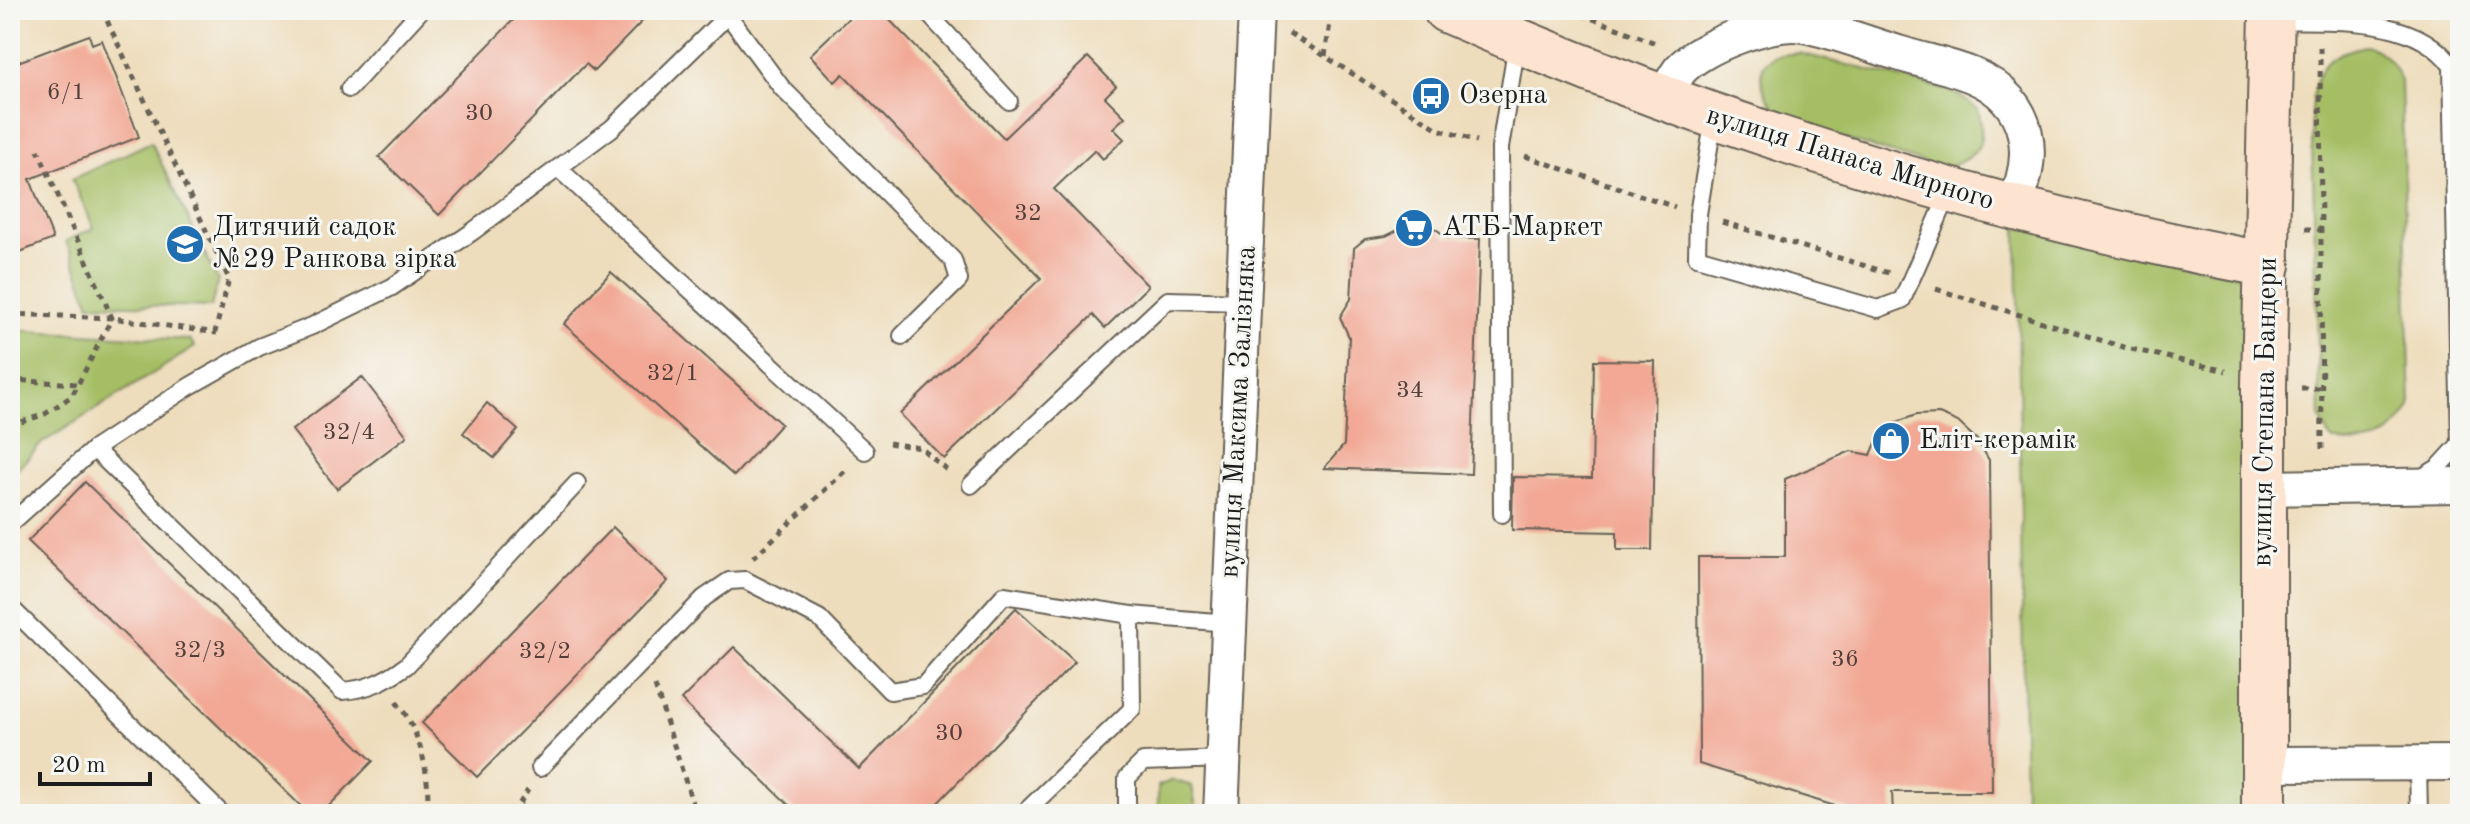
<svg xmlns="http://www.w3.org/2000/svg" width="2470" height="824" font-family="'Old Standard TT',serif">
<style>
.green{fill:#a5be64;stroke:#606d40;stroke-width:2}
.building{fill:#f2a894}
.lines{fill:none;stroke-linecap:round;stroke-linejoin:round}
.service-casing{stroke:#666054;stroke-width:20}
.minor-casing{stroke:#666054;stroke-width:38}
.secondary-casing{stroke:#666054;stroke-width:48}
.path{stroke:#666054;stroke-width:5;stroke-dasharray:6 6;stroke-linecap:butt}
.service{stroke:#fff;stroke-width:16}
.minor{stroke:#fff;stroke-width:34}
.secondary{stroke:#fde4d0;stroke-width:44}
.labels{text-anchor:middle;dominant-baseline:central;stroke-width:6;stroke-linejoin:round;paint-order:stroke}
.number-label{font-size:24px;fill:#523f3a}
.poi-label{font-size:28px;fill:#1c1c1c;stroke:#f6f6f2;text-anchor:start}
.street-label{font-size:28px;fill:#1c1c1c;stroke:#f6f6f2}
</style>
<rect width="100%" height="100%" fill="#f6f6f2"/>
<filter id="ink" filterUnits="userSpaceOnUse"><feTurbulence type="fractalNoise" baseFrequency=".0125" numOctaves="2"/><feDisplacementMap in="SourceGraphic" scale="16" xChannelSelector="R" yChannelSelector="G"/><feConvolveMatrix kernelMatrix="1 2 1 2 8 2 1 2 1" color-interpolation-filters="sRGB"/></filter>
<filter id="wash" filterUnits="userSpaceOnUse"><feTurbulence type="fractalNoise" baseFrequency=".006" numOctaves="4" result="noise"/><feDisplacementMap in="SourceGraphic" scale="32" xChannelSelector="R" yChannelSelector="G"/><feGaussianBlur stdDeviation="1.8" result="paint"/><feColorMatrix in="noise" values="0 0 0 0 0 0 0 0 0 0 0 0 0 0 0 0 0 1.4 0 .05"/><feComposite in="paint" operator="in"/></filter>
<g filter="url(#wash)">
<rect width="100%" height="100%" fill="#eeddbc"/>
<g class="green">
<path d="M 2366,46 C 2385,51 2393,63 2401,81 L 2411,407 C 2392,440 2367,451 2331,439 L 2320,418 L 2311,109 C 2315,68 2324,54 2366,46 Z"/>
<path d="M 1799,53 L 1952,91 L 1978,109 C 1987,145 1980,155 1945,169 L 1787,122 C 1772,110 1746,72 1773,57 C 1779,54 1792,54 1799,53 Z"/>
<path d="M 151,142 L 218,280 L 211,307 L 90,304 L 66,241 L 94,228 L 72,179 Z"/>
<path d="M 2017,227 L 2251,278 L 2252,814 L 2025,814 Z"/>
<path d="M 10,330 L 190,340 L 195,347 L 42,443 L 10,477 Z"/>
<path d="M 1173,780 L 1192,786 L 1197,814 L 1158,814 L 1158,786 Z"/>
</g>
<g id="blocks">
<g class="building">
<path d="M 523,10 L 653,10 L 594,71 L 586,64 L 439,215 L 379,157 Z"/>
<path d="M 857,10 L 880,10 L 1004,138 L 1088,57 L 1116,86 L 1105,97 L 1125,117 L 1113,128 L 1124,139 L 1103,159 L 1095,150 L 1054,189 L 1148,286 L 1105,328 L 1093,315 L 944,459 L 900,414 L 1041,278 L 843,74 L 835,82 L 810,55 Z"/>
<path d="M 89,35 L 92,44 L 102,40 L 139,137 L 30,179 L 53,239 L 10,256 L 10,65 Z"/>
<path d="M 1414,222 L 1429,224 L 1448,238 L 1480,239 L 1471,474 L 1324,468 L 1344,445 L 1349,337 L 1340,317 L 1351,299 L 1354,248 L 1365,239 L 1386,236 Z"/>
<path d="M 611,272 L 781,424 L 734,476 L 564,324 Z"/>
<path d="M 1594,360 L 1655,361 L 1652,550 L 1617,550 L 1617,532 L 1512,530 L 1513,477 L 1592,478 Z"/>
<path d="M 362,377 L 407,436 L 337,489 L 292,430 Z"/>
<path d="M 487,403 L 518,430 L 494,458 L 463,433 Z"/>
<path d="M 1939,414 L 1958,422 L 1977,440 L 1989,460 L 1992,792 L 1892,792 L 1893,814 L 1861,814 L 1699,764 L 1698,557 L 1785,557 L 1785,479 L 1851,451 L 1871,455 L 1880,433 L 1897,422 L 1916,415 Z"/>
<path d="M 85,482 L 373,761 L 321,814 L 309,814 L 28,541 Z"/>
<path d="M 613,527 L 668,581 L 477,777 L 422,723 Z"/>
<path d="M 1016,608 L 1075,662 L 927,814 L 798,814 L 681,700 L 734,647 L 859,769 Z"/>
</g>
</g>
</g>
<g filter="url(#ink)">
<use href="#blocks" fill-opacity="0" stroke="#666054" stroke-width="2"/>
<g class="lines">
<g class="service-casing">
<g id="service">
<path d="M 925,10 L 1009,101"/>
<path d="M 728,15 L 782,88 L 953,260 L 959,280 L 902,336"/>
<path d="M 2272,20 C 2331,22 2414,13 2452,66 L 2460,444 L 2439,467 L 2421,478"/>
<path d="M 349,89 L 421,10"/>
<path d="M 1714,118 L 1698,214 L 1697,257 L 1878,309 L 1902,300 L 1949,193"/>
<path d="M 558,168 L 865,451"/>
<path d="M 94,449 L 342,691 C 369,689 384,681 406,666 L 577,483"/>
<path d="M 971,485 L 1168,300 L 1244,302"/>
<path d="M 1502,514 L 1500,148 L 1517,43"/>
<path d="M 10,524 L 94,449 L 190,386 L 259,347 L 312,326 L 392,287 L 472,232 L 612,128 L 733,10"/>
<path d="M 10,607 L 222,814"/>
<path d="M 2418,764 L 2419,814"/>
<path d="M 540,768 L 704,598 L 729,581 L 745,580 L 819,618 L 890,691 L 923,686 L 1004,595 L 1131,615 L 1229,623"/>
<path d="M 1023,814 L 1132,709 L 1131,615"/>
<path d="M 1127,814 L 1127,778 L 1143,762 L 1223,759"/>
</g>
</g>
<g class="minor-casing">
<g id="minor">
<path d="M 1665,97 C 1669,88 1674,78 1680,70 C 1701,46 1772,19 1804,25 C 1835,31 1867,44 1898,53 C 1923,61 1950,66 1974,76 C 2032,101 2039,158 2011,209"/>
<path d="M 2264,488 L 2460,485"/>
<path d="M 2264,764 L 2460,763"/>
<path d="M 1221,814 L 1256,10"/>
</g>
</g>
<g class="secondary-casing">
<g id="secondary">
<path d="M 1446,10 C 1710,126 1985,211 2268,265"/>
<path d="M 2264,814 L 2264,386 L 2272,10"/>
</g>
</g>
<g class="path">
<path d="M 102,10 L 229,279 L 215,332"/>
<path d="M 1570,10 L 1658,44"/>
<path d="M 1289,33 L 1438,129 L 1477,141"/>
<path d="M 2320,47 L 2322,453"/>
<path d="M 1325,56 L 1332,10"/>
<path d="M 1525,156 L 1675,207"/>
<path d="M 1722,222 L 1889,273"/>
<path d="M 2305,229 L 2321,229"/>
<path d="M 1936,289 L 2123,347 L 2226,371"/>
<path d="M 10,314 L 112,318 L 217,333"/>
<path d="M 10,380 L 78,384"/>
<path d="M 2301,388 L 2322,388"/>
<path d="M 10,426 L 45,414 L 72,396 L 112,318 L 38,150"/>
<path d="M 889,443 L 921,448 L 949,472"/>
<path d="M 753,558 L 847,469"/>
<path d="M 655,686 L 696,814"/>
<path d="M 396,702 C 421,730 431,778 427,814"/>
<path d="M 513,814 L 528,790"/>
</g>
<use href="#service" class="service"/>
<use href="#minor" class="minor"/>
<use href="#secondary" class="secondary"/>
</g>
</g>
<defs>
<g id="bus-disc" transform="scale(2)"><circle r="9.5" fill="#1f6fb2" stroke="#f6f6f2"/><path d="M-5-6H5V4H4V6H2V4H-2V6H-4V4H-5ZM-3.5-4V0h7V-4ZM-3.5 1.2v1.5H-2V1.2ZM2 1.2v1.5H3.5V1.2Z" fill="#fff"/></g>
<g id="supermarket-disc" transform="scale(2)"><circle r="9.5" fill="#1f6fb2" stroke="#f6f6f2"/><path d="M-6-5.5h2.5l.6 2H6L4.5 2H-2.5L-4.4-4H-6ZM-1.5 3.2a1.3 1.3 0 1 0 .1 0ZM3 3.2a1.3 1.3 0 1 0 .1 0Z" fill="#fff"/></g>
<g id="school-disc" transform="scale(2)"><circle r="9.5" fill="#1f6fb2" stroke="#f6f6f2"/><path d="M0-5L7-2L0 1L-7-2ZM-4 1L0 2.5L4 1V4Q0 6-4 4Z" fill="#fff"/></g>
<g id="shop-disc" transform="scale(2)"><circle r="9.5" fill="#1f6fb2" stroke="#f6f6f2"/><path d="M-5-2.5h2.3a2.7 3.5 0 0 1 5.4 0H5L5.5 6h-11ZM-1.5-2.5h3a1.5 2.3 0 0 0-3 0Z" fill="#fff"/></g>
</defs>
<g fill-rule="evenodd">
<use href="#bus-disc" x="1431" y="96"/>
<use href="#supermarket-disc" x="1414" y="228"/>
<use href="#school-disc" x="185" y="244"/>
<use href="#shop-disc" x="1891" y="441"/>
</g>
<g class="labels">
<g class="number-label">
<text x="66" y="93">6/1</text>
<text x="479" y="114">30</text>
<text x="1028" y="214">32</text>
<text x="673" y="374">32/1</text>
<text x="1410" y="391">34</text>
<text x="349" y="433">32/4</text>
<text x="200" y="651">32/3</text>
<text x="545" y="652">32/2</text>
<text x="1845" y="660">36</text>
<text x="949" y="734">30</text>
</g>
<g class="poi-label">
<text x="1459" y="96">Озерна</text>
<text x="213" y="228">Дитячий садок<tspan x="213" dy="32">№29 Ранкова зірка</tspan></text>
<text x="1442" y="228">АТБ-Маркет</text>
<text x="1919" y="441">Еліт-керамік</text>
</g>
<g class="street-label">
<text transform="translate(1850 159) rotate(17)">вулиця Панаса Мирного</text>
<text transform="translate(1239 412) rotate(-87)">вулиця Максима Залізняка</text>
<text transform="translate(2266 412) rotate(-89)">вулиця Степана Бандери</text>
</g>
</g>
<rect width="2470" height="824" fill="none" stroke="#f6f6f2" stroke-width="40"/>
<path d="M40 772v12h110v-12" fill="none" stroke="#1c1c1c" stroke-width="4"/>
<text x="52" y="772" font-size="24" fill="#1c1c1c" stroke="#f6f6f2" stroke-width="6" paint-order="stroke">20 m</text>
</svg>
